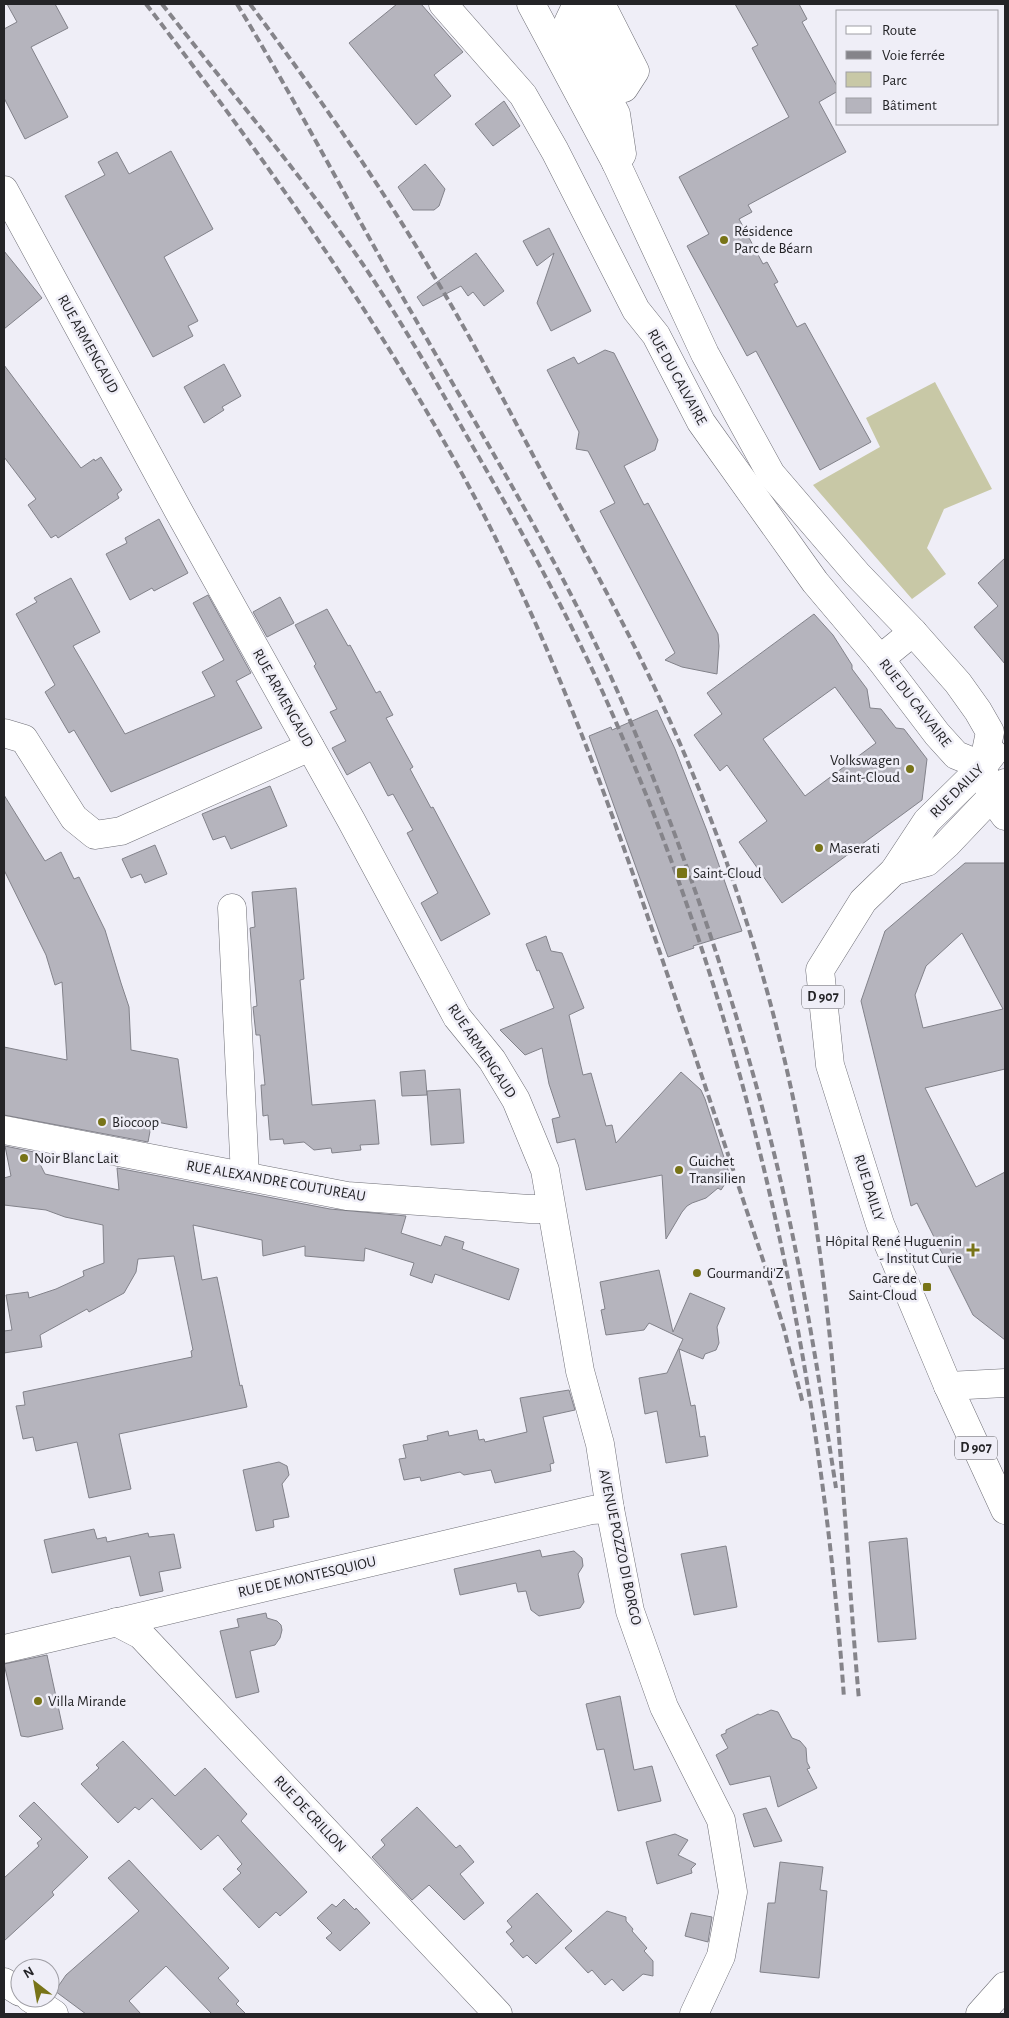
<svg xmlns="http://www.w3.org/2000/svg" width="1009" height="2018" font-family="'Alegreya Sans',sans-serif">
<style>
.green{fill:#c8c8a6}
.building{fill:#b5b4bd;stroke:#82828a;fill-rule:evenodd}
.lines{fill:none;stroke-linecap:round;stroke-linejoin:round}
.minor-casing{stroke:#6e6e76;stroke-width:29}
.major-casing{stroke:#6e6e76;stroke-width:29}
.minor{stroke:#fff;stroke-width:28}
.major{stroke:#fff;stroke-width:28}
.rail{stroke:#85848a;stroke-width:4;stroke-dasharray:8 4;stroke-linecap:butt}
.poi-dot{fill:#787418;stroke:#efeef7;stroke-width:2}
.labels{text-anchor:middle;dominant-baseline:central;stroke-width:5;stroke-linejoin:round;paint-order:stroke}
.shield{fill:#efeef7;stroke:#616165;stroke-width:1}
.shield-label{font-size:14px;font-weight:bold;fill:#242427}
.poi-label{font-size:15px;fill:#242427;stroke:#efeef7;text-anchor:start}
.street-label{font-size:15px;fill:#242427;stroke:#efeef7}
</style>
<rect width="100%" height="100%" fill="#efeef7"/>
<path class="green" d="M 935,382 L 992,489 L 944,509 L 927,548 L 946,574 L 912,599 L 813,485 L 880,447 L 866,418 Z"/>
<g class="building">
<path d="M 7,4 L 55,4 L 68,28 L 31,47 L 68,117 L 25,139 L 4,98 L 4,29 L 17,22 Z"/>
<path d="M 397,4 L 421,4 L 463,52 L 434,75 L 451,96 L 416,125 L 349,43 Z"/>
<path d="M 735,4 L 799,4 L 807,19 L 802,22 L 838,88 L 838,91 L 819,102 L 846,152 L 748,205 L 752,212 L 739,219 L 763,264 L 767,262 L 778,282 L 774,284 L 797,327 L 805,323 L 871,442 L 820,470 L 756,351 L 747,356 L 687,246 L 709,234 L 679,177 L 789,117 L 752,48 L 758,45 Z"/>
<path d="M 504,101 L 520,126 L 493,146 L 475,124 Z"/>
<path d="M 171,151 L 213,229 L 164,257 L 198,321 L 188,326 L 193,336 L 153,357 L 65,196 L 105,175 L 98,162 L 117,152 L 129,174 Z"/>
<path d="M 425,164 L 445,189 L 439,206 L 434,210 L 413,210 L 398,187 Z"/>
<path d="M 549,228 L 591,311 L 551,331 L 537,303 L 554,253 L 537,266 L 523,241 Z"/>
<path d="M 4,251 L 42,298 L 4,329 Z"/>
<path d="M 476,253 L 504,291 L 484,306 L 473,292 L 468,296 L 461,286 L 423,306 L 417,297 Z"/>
<path d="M 605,350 L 614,353 L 658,440 L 655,450 L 624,466 L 644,505 L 648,503 L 718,634 L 719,646 L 717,674 L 682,667 L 665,660 L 675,653 L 600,511 L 615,503 L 588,451 L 576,449 L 579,432 L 547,370 L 574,357 L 578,364 Z"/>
<path d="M 224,364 L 241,396 L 222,407 L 224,410 L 204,423 L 184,387 Z"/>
<path d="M 4,365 L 81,468 L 94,459 L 95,461 L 101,457 L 122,490 L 117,494 L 119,498 L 58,538 L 56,535 L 51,538 L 28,505 L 36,499 L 4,457 Z"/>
<path d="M 159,519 L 188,573 L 154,591 L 152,588 L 130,600 L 106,554 L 127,543 L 125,538 Z"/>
<path d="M 1005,558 L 1005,664 L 974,627 L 998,606 L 978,583 Z"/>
<path d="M 71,578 L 100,632 L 73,646 L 125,734 L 215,696 L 202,672 L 224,660 L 193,603 L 208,595 L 251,673 L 236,681 L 262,728 L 111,792 L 74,730 L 69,733 L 45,692 L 55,685 L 16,614 L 37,602 L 34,598 Z"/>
<path d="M 280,597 L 294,623 L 267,637 L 253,612 Z"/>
<path d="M 327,609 L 348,646 L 350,645 L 376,693 L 380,691 L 393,715 L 386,718 L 413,767 L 410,769 L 431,808 L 433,807 L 490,914 L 441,941 L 421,903 L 438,893 L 407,833 L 413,830 L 393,794 L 388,796 L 370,762 L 347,775 L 332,748 L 346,741 L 330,712 L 337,709 L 314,666 L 316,664 L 295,625 Z"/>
<path d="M 814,614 L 833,635 L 852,665 L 852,669 L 867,689 L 870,708 L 881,709 L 896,728 L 904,729 L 927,759 L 922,800 L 782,903 L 739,842 L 767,821 L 727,765 L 720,771 L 694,735 L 722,714 L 707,693 ZM 835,687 L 876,743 L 805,796 L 763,739 Z"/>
<path d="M 657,710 L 675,749 L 707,831 L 742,931 L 693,946 L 694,948 L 668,957 L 589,736 L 611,727 L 612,730 Z"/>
<path d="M 270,786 L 287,826 L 231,849 L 225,836 L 213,840 L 202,814 Z"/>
<path d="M 4,795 L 45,861 L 61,852 L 74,879 L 79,877 L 105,930 L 121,983 L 129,1007 L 131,1050 L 178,1059 L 187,1128 L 152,1121 L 148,1142 L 4,1115 L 4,1047 L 67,1060 L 62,982 L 55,985 L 46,955 L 4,870 Z"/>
<path d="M 155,845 L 167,874 L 145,883 L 141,874 L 131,878 L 122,859 Z"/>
<path d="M 965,863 L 1005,863 L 1005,1069 L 925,1088 L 976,1187 L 1005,1172 L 1005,1340 L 973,1315 L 917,1203 L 911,1206 L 861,1001 L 885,931 ZM 962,933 L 1003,1009 L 923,1028 L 915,995 L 926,966 Z"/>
<path d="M 296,888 L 304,979 L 300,980 L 312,1105 L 375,1100 L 379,1144 L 360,1145 L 361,1150 L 332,1153 L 331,1148 L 314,1150 L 304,1142 L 284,1144 L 283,1139 L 270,1140 L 268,1115 L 263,1116 L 261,1085 L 265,1085 L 260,1035 L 256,1035 L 253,1007 L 257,1006 L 250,928 L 255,927 L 252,892 Z"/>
<path d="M 546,936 L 551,951 L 562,953 L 584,1008 L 569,1015 L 583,1075 L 591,1073 L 606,1126 L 612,1125 L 616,1143 L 681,1072 L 701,1090 L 705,1099 L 730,1176 L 721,1190 L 718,1188 L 706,1198 L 692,1203 L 687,1206 L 682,1212 L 666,1239 L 662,1175 L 586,1190 L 575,1139 L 557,1143 L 552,1119 L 560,1117 L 549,1084 L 542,1048 L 525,1055 L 500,1030 L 554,1008 L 539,970 L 537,971 L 526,944 Z"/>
<path d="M 425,1070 L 427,1095 L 402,1096 L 400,1072 Z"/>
<path d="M 460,1089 L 464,1143 L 431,1145 L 427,1091 Z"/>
<path d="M 5,1146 L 34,1152 L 45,1174 L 119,1190 L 117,1168 L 330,1209 L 406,1216 L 401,1233 L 441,1246 L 445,1236 L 464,1242 L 462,1249 L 519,1269 L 509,1300 L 435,1274 L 432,1283 L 410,1275 L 414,1263 L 365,1248 L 364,1261 L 305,1256 L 305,1246 L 263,1256 L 262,1240 L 193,1225 L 202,1280 L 217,1277 L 240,1386 L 242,1385 L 247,1407 L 119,1434 L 131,1489 L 89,1498 L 77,1442 L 36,1451 L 33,1437 L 23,1439 L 16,1406 L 25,1405 L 23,1392 L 192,1357 L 191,1351 L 193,1350 L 174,1256 L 138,1259 L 136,1272 L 124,1293 L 89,1312 L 87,1309 L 40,1335 L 42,1347 L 4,1353 L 4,1331 L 12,1330 L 6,1295 L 28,1292 L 29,1298 L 56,1289 L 84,1276 L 83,1271 L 104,1263 L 103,1225 L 65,1217 L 46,1210 L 4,1205 L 4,1178 L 11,1176 Z"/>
<path d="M 659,1270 L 673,1332 L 690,1293 L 725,1308 L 717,1327 L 719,1343 L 716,1350 L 705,1354 L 703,1359 L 679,1349 L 691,1406 L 695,1405 L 700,1437 L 705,1436 L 708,1456 L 666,1463 L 657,1411 L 645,1414 L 639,1378 L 667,1373 L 683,1339 L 649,1323 L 644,1330 L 606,1335 L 601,1310 L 605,1309 L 600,1282 Z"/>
<path d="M 569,1390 L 575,1410 L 543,1417 L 554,1463 L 550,1464 L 551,1471 L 495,1483 L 491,1470 L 464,1475 L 460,1472 L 421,1481 L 420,1477 L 404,1480 L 399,1459 L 406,1458 L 403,1445 L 428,1440 L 427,1436 L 448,1431 L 449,1436 L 477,1430 L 479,1440 L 484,1439 L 485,1442 L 527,1432 L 520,1398 Z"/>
<path d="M 279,1462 L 287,1466 L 289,1475 L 282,1484 L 289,1517 L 273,1520 L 274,1527 L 256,1531 L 243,1470 Z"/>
<path d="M 94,1529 L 97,1539 L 106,1537 L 107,1542 L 148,1533 L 149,1537 L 174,1534 L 181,1568 L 159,1572 L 163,1591 L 140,1596 L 130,1556 L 52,1573 L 44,1540 Z"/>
<path d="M 907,1538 L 916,1639 L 878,1642 L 869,1542 Z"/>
<path d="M 726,1546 L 737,1607 L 694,1615 L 681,1554 Z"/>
<path d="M 540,1550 L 542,1557 L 574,1551 L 582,1558 L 583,1566 L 578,1574 L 584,1602 L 580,1608 L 539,1616 L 531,1610 L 526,1591 L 518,1592 L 516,1583 L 460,1595 L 454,1569 Z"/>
<path d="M 266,1613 L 267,1618 L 277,1621 L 281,1625 L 282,1630 L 280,1638 L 275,1645 L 250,1651 L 259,1692 L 236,1698 L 220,1631 L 239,1627 L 237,1619 Z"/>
<path d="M 47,1655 L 63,1729 L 28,1737 L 21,1736 L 4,1664 Z"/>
<path d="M 620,1696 L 634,1770 L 652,1766 L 661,1801 L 618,1811 L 604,1749 L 597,1750 L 586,1704 Z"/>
<path d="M 771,1710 L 778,1712 L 792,1738 L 800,1741 L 806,1748 L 807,1762 L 810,1768 L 807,1769 L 817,1788 L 778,1807 L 770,1776 L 730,1785 L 716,1755 L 728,1748 L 721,1735 L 726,1733 L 726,1730 L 758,1714 L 760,1715 Z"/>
<path d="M 123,1741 L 175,1796 L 205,1768 L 247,1814 L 241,1821 L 307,1892 L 280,1916 L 276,1912 L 259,1928 L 223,1889 L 241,1873 L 237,1869 L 242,1864 L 218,1835 L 201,1850 L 152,1798 L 139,1810 L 135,1807 L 118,1823 L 81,1784 L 99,1768 L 96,1765 Z"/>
<path d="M 34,1802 L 88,1857 L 52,1892 L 54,1895 L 4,1941 L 4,1878 L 39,1846 L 37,1843 L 42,1839 L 19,1816 Z"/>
<path d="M 417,1807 L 456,1848 L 460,1845 L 474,1862 L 460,1874 L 484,1903 L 464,1920 L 429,1885 L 412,1900 L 372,1857 L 385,1845 L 381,1840 Z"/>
<path d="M 766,1808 L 782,1841 L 754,1847 L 743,1814 Z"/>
<path d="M 675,1834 L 688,1840 L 678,1855 L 696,1864 L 691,1869 L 692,1873 L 657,1884 L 646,1842 Z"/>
<path d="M 129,1860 L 229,1968 L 218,1978 L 239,2001 L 236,2004 L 246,2014 L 212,2014 L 166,1966 L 129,2001 L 141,2014 L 86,2014 L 55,1991 L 66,1975 L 139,1911 L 108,1878 Z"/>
<path d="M 780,1862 L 823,1867 L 820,1890 L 827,1891 L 819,1978 L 760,1972 L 768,1903 L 775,1903 Z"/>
<path d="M 537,1893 L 572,1931 L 536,1964 L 527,1955 L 523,1958 L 510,1944 L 514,1941 L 506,1932 L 512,1927 L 507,1921 Z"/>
<path d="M 344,1899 L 355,1910 L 356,1908 L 370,1923 L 340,1951 L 326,1938 L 332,1933 L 317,1918 L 332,1904 L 336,1907 Z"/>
<path d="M 607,1911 L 626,1917 L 626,1921 L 633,1929 L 632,1931 L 647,1948 L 644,1951 L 653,1961 L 653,1976 L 643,1974 L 623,1991 L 612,1979 L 605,1985 L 592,1970 L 588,1973 L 565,1948 Z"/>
<path d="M 691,1913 L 712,1917 L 708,1942 L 685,1936 Z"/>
</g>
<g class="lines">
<g class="minor-casing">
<g id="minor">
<path d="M 601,4 L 635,71 L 624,88 L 576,6 L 568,23 L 616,114 L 622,154 L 616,163"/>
<path d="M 4,190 L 178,510 L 351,820 L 457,1017 L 492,1060 L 516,1100 L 545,1170 L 580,1371 L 600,1444 L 610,1509 L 630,1611 L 664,1707 L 721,1820 L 733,1892 L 721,1956 L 694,2014"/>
<path d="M 880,659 L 913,632"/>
<path d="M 4,733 L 24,739 L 74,818 L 95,835 L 121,831 L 310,747"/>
<path d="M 985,775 L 992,798 L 1005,816"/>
<path d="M 232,908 L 245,1176"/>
<path d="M 4,1130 L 347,1196 L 530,1209 L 551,1209"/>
<path d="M 948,1386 L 1005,1383"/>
<path d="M 116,1622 L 141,1635 L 498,2014"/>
<path d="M 4,1649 L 592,1510 L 610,1509"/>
<path d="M 4,1982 L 20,1992"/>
<path d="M 30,1998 L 54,2014"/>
</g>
</g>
<g class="major-casing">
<g id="major">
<path d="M 443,4 L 523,95 L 555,151 L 636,310 L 656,335 L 701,422 L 815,582 L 880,659 L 937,734 L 956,755 L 983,766"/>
<path d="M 531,4 L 616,163 L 705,354 L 771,474 L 857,574 L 913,632 L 958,683 L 978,711 L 990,732 L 983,766"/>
<path d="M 993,753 L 983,766 L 927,821 L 894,871 L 863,901 L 820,970 L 830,1065 L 880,1224 L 948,1386 L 1005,1510"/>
<path d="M 894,871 L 927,862 L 947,844 L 1005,783"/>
<path d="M 980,2014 L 1005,1986"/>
</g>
</g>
<use href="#minor" class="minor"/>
<use href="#major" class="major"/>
<g class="rail">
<path d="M 146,4 C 263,156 374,312 466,481 C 546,629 604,787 658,947 C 694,1052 729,1157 764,1263 L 784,1329 L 803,1404"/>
<path d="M 162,4 C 229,90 300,173 362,263 C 402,322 438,385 473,447 C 520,528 565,609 604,695 C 745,1010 820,1354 844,1698"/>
<path d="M 237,4 C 299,106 353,212 413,315 C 491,451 574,584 634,730 C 686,857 731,988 766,1122 C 798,1242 817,1365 836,1488"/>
<path d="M 250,4 C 314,90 376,178 431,271 C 474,342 512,416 551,489 C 590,562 631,635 665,710 C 725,841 770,981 798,1122 C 837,1313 842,1507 859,1700"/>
</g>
</g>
<g class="poi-dot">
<circle cx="724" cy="240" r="5"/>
<circle cx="910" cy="769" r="5"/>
<circle cx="819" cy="848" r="5"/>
<rect x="676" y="867" width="12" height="12" rx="2.5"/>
<circle cx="102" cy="1122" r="5"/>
<circle cx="24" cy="1158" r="5"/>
<circle cx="679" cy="1170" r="5"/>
<path d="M970.5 1242.5h5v5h5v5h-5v5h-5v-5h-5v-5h5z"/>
<circle cx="697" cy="1273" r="5"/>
<rect x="922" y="1282" width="10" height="10" rx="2.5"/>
<circle cx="38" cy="1701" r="5"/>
</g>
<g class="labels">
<g class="shield">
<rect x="802" y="985.5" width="42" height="23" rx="4"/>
<rect x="955" y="1436.5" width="42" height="23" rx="4"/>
</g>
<g class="shield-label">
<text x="823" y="997">D 907</text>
<text x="976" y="1448">D 907</text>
</g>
<g class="poi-label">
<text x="734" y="231">Résidence<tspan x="734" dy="17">Parc de Béarn</tspan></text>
<text x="900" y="760" text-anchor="end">Volkswagen<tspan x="900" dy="17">Saint-Cloud</tspan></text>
<text x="829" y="848">Maserati</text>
<text x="693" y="873">Saint-Cloud</text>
<text x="112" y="1122">Biocoop</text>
<text x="34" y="1158">Noir Blanc Lait</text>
<text x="689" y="1161">Guichet<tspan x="689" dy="17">Transilien</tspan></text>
<text x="962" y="1241" text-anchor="end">Hôpital René Huguenin<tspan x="962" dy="17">- Institut Curie</tspan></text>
<text x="707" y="1273">Gourmandi'Z</text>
<text x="917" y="1278" text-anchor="end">Gare de<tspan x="917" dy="17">Saint-Cloud</tspan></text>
<text x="48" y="1701">Villa Mirande</text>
</g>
<g class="street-label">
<text transform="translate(88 344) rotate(61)">RUE ARMENGAUD</text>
<text transform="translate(677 377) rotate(61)">RUE DU CALVAIRE</text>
<text transform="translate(283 698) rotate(61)">RUE ARMENGAUD</text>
<text transform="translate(915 703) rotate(52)">RUE DU CALVAIRE</text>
<text transform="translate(957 791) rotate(-45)">RUE DAILLY</text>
<text transform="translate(482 1051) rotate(56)">RUE ARMENGAUD</text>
<text transform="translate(276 1181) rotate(10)">RUE ALEXANDRE COUTUREAU</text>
<text transform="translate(869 1188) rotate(72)">RUE DAILLY</text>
<text transform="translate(620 1547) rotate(78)">AVENUE POZZO DI BORGO</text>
<text transform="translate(307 1577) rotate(-13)">RUE DE MONTESQUIOU</text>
<text transform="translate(310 1814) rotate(47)">RUE DE CRILLON</text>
</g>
</g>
<rect width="1009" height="2018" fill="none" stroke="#242427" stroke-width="10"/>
<rect x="836" y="10" width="162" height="115" fill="#efeef7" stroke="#9e9da4"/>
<rect x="846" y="26" width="25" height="8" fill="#ffffff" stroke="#9e9da4"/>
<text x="882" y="35" font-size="15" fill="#242427">Route</text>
<rect x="846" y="51" width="25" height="8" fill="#85848a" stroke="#9e9da4"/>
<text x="882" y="60" font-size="15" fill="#242427">Voie ferrée</text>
<rect x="846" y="72" width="25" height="15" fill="#c8c8a6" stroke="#9e9da4"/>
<text x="882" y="85" font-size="15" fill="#242427">Parc</text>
<rect x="846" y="98" width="25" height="15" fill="#b5b4bd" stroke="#9e9da4"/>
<text x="882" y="110" font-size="15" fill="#242427">Bâtiment</text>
<g transform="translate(35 1983) rotate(329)"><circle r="24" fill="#efeef7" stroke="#9e9da4"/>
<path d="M0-4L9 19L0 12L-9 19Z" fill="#787418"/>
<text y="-8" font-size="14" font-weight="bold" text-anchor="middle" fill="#242427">N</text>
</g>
</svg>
